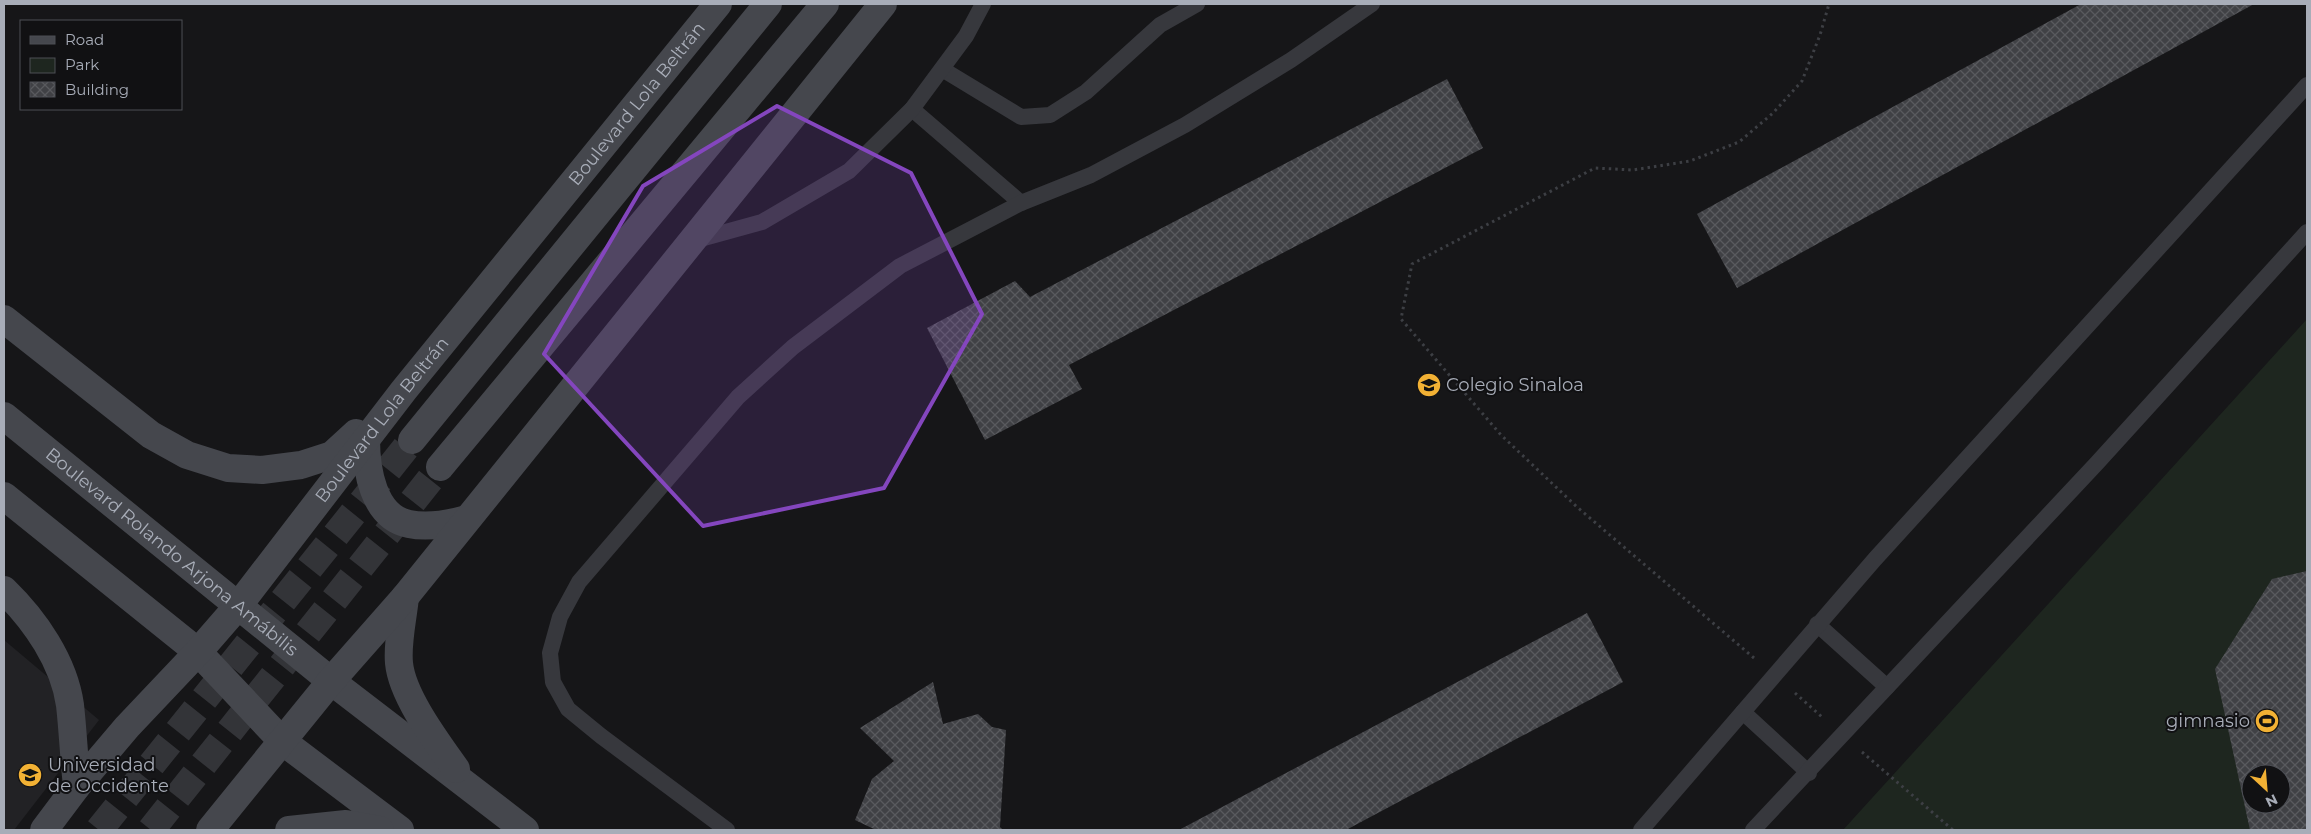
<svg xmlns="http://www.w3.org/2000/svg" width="2311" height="834" font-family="Montserrat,sans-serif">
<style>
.built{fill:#222225}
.park{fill:#1e261f;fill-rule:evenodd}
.building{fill:url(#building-cross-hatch);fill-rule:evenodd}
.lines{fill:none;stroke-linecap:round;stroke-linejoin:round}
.secondary-tunnel{stroke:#333438;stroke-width:28;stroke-dasharray:28 14;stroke-linecap:butt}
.path{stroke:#3d3f44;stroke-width:3;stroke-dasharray:2.5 4;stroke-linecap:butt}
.lane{stroke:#37383d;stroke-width:16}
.secondary{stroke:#45474d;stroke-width:28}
.marked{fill:#8446be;fill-opacity:0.2;stroke:#8446be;stroke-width:4;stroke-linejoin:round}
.labels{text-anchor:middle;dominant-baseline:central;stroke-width:4;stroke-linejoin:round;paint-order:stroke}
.street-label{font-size:18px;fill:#a8adb8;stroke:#111113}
.poi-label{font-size:18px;fill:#a8adb8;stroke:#111113;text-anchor:start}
</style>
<defs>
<pattern id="building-cross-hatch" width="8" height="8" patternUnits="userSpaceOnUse" patternTransform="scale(1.25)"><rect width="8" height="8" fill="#404145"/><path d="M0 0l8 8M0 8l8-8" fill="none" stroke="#595a5e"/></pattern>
</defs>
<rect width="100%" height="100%" fill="#161618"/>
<path class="built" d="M 4,640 L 99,720 L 14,830 L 4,830 Z"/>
<path class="park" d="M 2307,319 L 2307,830 L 1843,830 ZM 2251,774 L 2281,774 L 2281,804 L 2251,804 Z"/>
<g class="building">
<path d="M 2081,4 L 2254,4 L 1737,288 L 1697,214 Z"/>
<path d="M 1447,79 L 1483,148 L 1069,365 L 1082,389 L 985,440 L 927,328 L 1015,281 L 1030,297 Z"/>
<path d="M 2307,571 L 2307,830 L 2250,830 L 2215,669 L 2272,579 ZM 2251,774 L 2281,774 L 2281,804 L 2251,804 Z"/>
<path d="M 1587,613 L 1623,682 L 1346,830 L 1179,830 Z"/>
<path d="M 933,682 L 943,724 L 978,714 L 992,727 L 1006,730 L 1000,827 L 1003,830 L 876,830 L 855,820 L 872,779 L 894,761 L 860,728 Z"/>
</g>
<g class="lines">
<g class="secondary-tunnel">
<path d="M 99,830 L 412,440"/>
<path d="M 151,830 L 440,467"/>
</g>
<g class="path">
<path d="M 1754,658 L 1577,507 L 1501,435 L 1401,319 L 1412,264 L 1595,168 L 1633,170 L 1690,161 L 1739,142 L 1773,113 L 1802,81 L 1820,35 L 1829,4"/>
<path d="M 1795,693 L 1822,717"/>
<path d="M 1862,752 L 1953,830"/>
</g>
<g class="lane">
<path d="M 942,69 L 1021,117 L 1050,115 L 1086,92 L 1160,25 L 1197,4"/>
<path d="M 912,109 L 1021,203"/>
<path d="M 693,241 L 762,222 L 849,171 L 912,109 L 966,36 L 983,4"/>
<path d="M 1817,624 L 1887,687"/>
<path d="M 1743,712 L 1809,773"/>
<path d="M 727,830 L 601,736 L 568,709 L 553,682 L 550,653 L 560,617 L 579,582 L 738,397 L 793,347 L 900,266 L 1021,203 L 1091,175 L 1185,125 L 1291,60 L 1372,4"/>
<path d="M 1641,830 L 1875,559 L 2307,85"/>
<path d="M 1753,830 L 2097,463 L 2307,232"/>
</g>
<g class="secondary">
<path d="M 4,319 L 151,435 L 187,455 L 228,468 L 262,470 L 301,465 L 332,455 L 356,433"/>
<path id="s1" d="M 4,416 L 331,681 L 525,830"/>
<path d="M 366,439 C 366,469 373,517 409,524 C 428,528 449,524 467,519"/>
<path d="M 412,440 L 768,4"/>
<path d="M 440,467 L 825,4"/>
<path d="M 4,496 L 198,652 L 282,741 L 400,830"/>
<path d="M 4,590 C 35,620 64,662 70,705 C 73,732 74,759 77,786"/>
<path d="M 405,597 C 403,618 397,642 399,663 C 402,696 437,742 456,769"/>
<path id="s2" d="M 44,830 L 77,786 L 127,727 L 198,652 L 238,606 L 404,390 L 718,4"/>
<path d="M 210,830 L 331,681 L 405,597 L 883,4"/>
<path d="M 289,830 L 346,824 L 380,830"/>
</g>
</g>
<path class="marked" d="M 777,106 L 911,173 L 982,314 L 884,488 L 703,526 L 544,354 L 643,186 Z"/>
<defs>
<g id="school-disc" transform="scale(1.25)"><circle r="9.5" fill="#f2b134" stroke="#111113"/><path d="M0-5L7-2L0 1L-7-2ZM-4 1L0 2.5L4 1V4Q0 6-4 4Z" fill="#111"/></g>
<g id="stadium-disc" transform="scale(1.25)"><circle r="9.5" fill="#f2b134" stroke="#111113"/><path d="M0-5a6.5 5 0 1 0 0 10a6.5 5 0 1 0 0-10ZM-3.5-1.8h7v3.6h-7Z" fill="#111"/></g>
<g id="university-disc" transform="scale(1.25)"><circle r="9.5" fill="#f2b134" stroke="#111113"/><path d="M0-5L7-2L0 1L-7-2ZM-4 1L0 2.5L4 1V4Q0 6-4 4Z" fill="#111"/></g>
</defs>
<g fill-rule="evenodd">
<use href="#school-disc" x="1429" y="385"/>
<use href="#stadium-disc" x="2267" y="721"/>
<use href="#university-disc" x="30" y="775"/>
</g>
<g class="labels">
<g class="street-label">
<text stroke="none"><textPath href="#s2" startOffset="938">Boulevard Lola Beltrán</textPath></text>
<text stroke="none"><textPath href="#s2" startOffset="532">Boulevard Lola Beltrán</textPath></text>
<text stroke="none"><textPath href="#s1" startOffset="216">Boulevard Rolando Arjona Amábilis</textPath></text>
</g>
<g class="poi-label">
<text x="1446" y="385">Colegio Sinaloa</text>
<text x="2250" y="721" text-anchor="end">gimnasio</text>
<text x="48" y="765">Universidad<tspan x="48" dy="21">de Occidente</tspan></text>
</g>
</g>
<rect width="2311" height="834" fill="none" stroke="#a8adb8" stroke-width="10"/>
<rect x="20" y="20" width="162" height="90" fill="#111113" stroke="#4d4f55"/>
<rect x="30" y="36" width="25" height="8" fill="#45474d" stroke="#4d4f55"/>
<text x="65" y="45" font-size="15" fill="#a8adb8">Road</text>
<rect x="30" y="58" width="25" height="15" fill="#1e261f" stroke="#4d4f55"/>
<text x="65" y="70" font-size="15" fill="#a8adb8">Park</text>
<rect x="30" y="82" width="25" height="15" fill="url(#building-cross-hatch)" stroke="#4d4f55"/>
<text x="65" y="95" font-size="15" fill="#a8adb8">Building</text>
<g transform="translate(2266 789) rotate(154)"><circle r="24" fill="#111113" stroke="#4d4f55"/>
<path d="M0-4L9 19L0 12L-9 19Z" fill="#f2b134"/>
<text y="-8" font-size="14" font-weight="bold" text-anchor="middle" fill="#a8adb8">N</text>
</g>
</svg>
